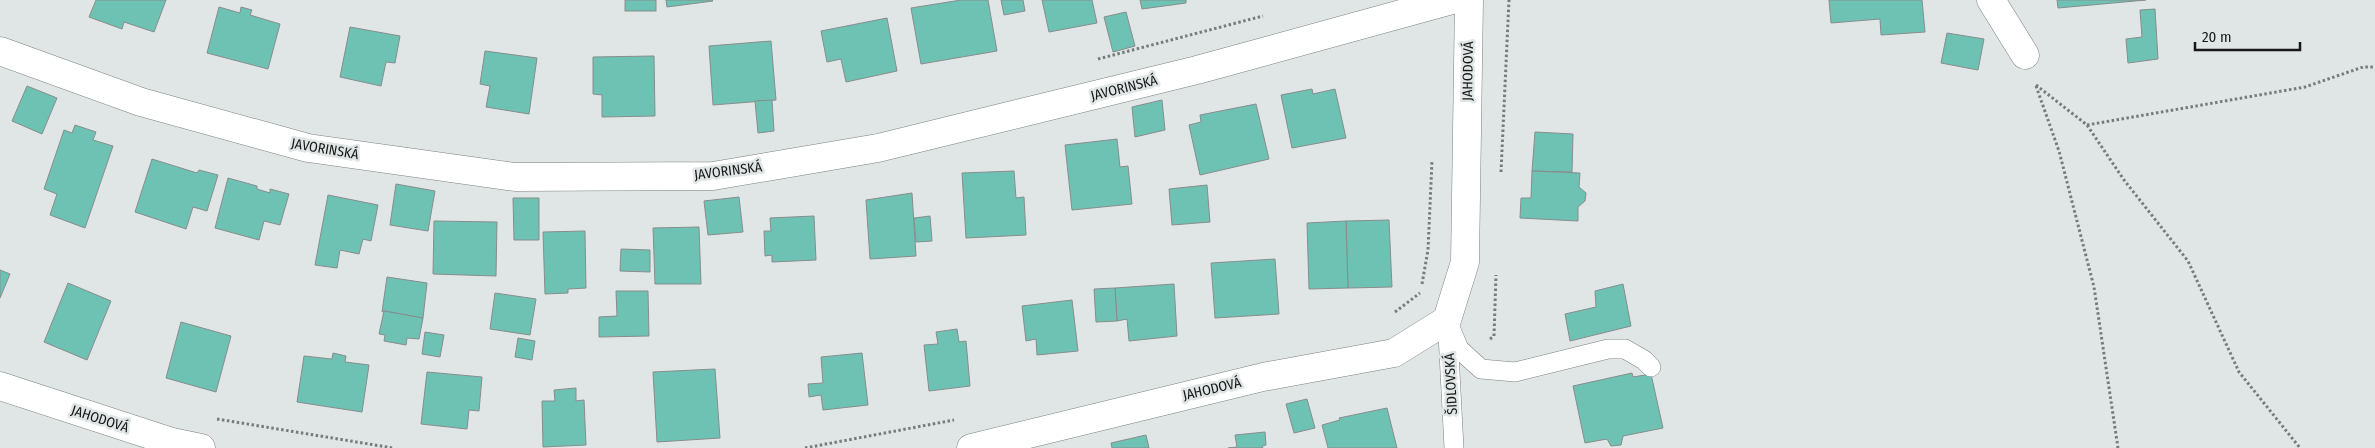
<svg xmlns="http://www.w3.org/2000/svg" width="2375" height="448" font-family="'Fira Sans Condensed',sans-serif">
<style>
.building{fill:#6ec2b4;stroke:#878d8c}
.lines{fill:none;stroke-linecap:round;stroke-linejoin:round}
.service-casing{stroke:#7b817f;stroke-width:20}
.minor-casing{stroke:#7b817f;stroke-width:29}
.path{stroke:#777c7b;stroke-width:3;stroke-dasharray:2.5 2.5;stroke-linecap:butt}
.service{stroke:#fff;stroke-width:19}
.minor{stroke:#fff;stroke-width:28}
.labels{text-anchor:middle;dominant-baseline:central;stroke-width:5;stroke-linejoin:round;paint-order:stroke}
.street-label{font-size:14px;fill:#151817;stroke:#e0e6e5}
</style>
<rect width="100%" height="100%" fill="#e0e6e5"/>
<g class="building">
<path d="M 96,0 L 166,0 L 154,32 L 124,22 L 122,29 L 89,17 Z"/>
<rect x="625" y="0" width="31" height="11"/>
<path d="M 666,0 L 712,0 L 713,1 L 667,7 Z"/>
<path d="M 961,0 L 988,0 L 997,51 L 921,64 L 911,8 Z"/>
<path d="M 1001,0 L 1023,0 L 1025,11 L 1004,15 Z"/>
<path d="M 1042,0 L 1092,0 L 1097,23 L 1049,32 Z"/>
<path d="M 1140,0 L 1186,0 L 1186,3 L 1142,9 Z"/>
<path d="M 1829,0 L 1922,0 L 1925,32 L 1881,35 L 1880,19 L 1831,23 Z"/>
<path d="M 2057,0 L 2146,0 L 2058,8 Z"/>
<path d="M 219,7 L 240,13 L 241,7 L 252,10 L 250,15 L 280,24 L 268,69 L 207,53 Z"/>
<path d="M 2155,9 L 2158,59 L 2128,63 L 2126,39 L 2142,37 L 2140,10 Z"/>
<path d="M 1126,12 L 1135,46 L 1113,52 L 1104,17 Z"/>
<path d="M 887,18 L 897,71 L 846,82 L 841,59 L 827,62 L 821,31 Z"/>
<path d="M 350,27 L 400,36 L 395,63 L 386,62 L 381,86 L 340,77 Z"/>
<path d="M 1947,33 L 1984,39 L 1978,70 L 1941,63 Z"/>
<path d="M 771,41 L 776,100 L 713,105 L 709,46 Z"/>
<path d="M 485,51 L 537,58 L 529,114 L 486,107 L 490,86 L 480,84 Z"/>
<path d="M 654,56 L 655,116 L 602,117 L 602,95 L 593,94 L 593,57 Z"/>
<path d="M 27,86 L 57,98 L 42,134 L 12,121 Z"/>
<path d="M 1312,89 L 1313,94 L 1335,89 L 1346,138 L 1292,148 L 1281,95 Z"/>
<path d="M 772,100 L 774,131 L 758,133 L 755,101 Z"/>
<path d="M 1162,100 L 1165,130 L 1135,137 L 1132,107 Z"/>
<path d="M 1256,104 L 1269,159 L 1200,175 L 1189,125 L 1201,122 L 1200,115 Z"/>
<path d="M 75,125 L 96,132 L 93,140 L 113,146 L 85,228 L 50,215 L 57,194 L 44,189 L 64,130 L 72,133 Z"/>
<path d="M 1535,132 L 1573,134 L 1572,172 L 1532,171 Z"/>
<path d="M 1117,139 L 1120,167 L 1128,166 L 1132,204 L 1072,210 L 1065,145 Z"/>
<path d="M 152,159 L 197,173 L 199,170 L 218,175 L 207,211 L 193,207 L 186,229 L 135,212 Z"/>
<path d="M 1014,171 L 1016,198 L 1024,197 L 1026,235 L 966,238 L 962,173 Z"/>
<path d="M 1532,171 L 1580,173 L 1579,187 L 1586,193 L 1585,201 L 1578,207 L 1578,221 L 1520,218 L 1521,198 L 1531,198 Z"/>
<path d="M 228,178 L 257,186 L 257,189 L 270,193 L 270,189 L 289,194 L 280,225 L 264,221 L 259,240 L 215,228 Z"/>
<path d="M 396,184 L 435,191 L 428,231 L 390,225 Z"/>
<path d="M 1207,185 L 1210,222 L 1172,225 L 1169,189 Z"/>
<path d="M 912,193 L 916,256 L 870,259 L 866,200 Z"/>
<path d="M 328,195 L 378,205 L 371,241 L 363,239 L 359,254 L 340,250 L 337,268 L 315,265 Z"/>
<path d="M 739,197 L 743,232 L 708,235 L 704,201 Z"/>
<path d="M 513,198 L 539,198 L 539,240 L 514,240 Z"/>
<path d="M 814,216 L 816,260 L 772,262 L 772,255 L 765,256 L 764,231 L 771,231 L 770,218 Z"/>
<path d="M 930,216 L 932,241 L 916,242 L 914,218 Z"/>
<path d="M 1389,220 L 1392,287 L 1348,288 L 1346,221 Z"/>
<path d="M 434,221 L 497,222 L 496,276 L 433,274 Z"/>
<path d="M 1346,221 L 1348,288 L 1309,289 L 1307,223 Z"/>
<path d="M 699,227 L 701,284 L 655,284 L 653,228 Z"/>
<path d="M 585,231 L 586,288 L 568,289 L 568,293 L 545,294 L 543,232 Z"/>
<path d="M 621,249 L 650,250 L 650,272 L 620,271 Z"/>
<path d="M 1275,259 L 1279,314 L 1215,318 L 1211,263 Z"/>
<path d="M 0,270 L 10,274 L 0,298 Z"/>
<path d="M 387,277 L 427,283 L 423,318 L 384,311 L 382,312 Z"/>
<path d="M 68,283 L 111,301 L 87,360 L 44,342 Z"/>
<path d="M 1174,284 L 1177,336 L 1129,341 L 1127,319 L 1117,321 L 1115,288 Z"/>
<path d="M 1623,284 L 1631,326 L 1570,341 L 1565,314 L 1596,307 L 1595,291 Z"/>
<path d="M 1115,288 L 1117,321 L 1096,322 L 1094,289 Z"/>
<path d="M 616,291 L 648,291 L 649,336 L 599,337 L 599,317 L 617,316 Z"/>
<path d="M 495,293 L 536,299 L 530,335 L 490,329 Z"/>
<path d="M 1072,300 L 1078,351 L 1037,355 L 1036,339 L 1026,341 L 1022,306 Z"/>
<path d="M 384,311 L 423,318 L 419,339 L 407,338 L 406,345 L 384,341 L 385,335 L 379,334 Z"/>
<path d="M 181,322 L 231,336 L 216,392 L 166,378 Z"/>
<path d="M 957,329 L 959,342 L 966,341 L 970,386 L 929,391 L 924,345 L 938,344 L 936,332 Z"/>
<path d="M 425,332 L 444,335 L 440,357 L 422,354 Z"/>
<path d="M 518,338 L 535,341 L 532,360 L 515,357 Z"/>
<path d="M 333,353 L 346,356 L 345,362 L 369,365 L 362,412 L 297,402 L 304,356 L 332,359 Z"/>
<path d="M 862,353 L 868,405 L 823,410 L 821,395 L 809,397 L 808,384 L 823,383 L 821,357 Z"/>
<path d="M 715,369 L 720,438 L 657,442 L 653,372 Z"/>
<path d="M 427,372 L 482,377 L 479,411 L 469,410 L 467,429 L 421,424 Z"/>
<path d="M 1632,373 L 1633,377 L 1651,374 L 1663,428 L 1623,436 L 1621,445 L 1611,446 L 1607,439 L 1585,443 L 1573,386 Z"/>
<path d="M 576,388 L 576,401 L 584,400 L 586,445 L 543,447 L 542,401 L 555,401 L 554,390 Z"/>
<path d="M 1307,399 L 1315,428 L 1294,433 L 1286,404 Z"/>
<path d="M 1387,408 L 1397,448 L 1328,448 L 1322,425 L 1340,420 L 1339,418 Z"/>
<path d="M 1265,432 L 1266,445 L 1262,446 L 1263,448 L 1228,448 L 1237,447 L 1235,435 Z"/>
<path d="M 1146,435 L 1149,448 L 1112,448 L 1111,443 Z"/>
</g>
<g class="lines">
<g class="service-casing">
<g id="service">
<path d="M 1447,320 L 1459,349 L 1481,369 L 1515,372 L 1608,349 L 1625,349 L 1644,360 L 1651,367"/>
<path d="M 1448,334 L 1454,448"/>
</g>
</g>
<g class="minor-casing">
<g id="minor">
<path d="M 1991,0 L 2025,55"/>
<path d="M 0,51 L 141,102 L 308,148 L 515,177 L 713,176 L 878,148 L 1197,70 L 1452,0"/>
<path d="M 0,386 L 172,442 L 201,448"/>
<path d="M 971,448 L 1263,377 L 1394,353 L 1447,320 L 1465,262 L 1469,0"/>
</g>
</g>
<g class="path">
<path d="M 1098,59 L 1263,16"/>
<path d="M 2036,85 L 2087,125 L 2124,180 L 2188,261 L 2239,372 L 2300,448"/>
<path d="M 2036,86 L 2059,151 L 2094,287 L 2118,448"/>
<path d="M 2087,125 L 2305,87 L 2363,67 L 2375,67"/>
<path d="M 1501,172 L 1509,0"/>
<path d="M 1422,284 L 1428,250 L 1432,161"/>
<path d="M 1395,312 L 1420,293"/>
<path d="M 1490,339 L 1494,336 L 1496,275"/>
<path d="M 217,419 L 393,448"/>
<path d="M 805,448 L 954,420"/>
</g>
<use href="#service" class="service"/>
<use href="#minor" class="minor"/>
</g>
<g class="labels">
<g class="street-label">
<text transform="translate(1468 71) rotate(-89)">JAHODOVÁ</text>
<text transform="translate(1124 88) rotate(-14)">JAVORINSKÁ</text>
<text transform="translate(325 149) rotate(10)">JAVORINSKÁ</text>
<text transform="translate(728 171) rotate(-7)">JAVORINSKÁ</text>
<text transform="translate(1451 384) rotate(-93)">ŠIDLOVSKÁ</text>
<text transform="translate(1212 389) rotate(-13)">JAHODOVÁ</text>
<text transform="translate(100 419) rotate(18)">JAHODOVÁ</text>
</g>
</g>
<path d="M2195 42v8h105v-8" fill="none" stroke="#151817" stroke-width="2.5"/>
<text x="2202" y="42" font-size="15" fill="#151817" stroke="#e0e6e5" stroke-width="4" paint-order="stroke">20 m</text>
</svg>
